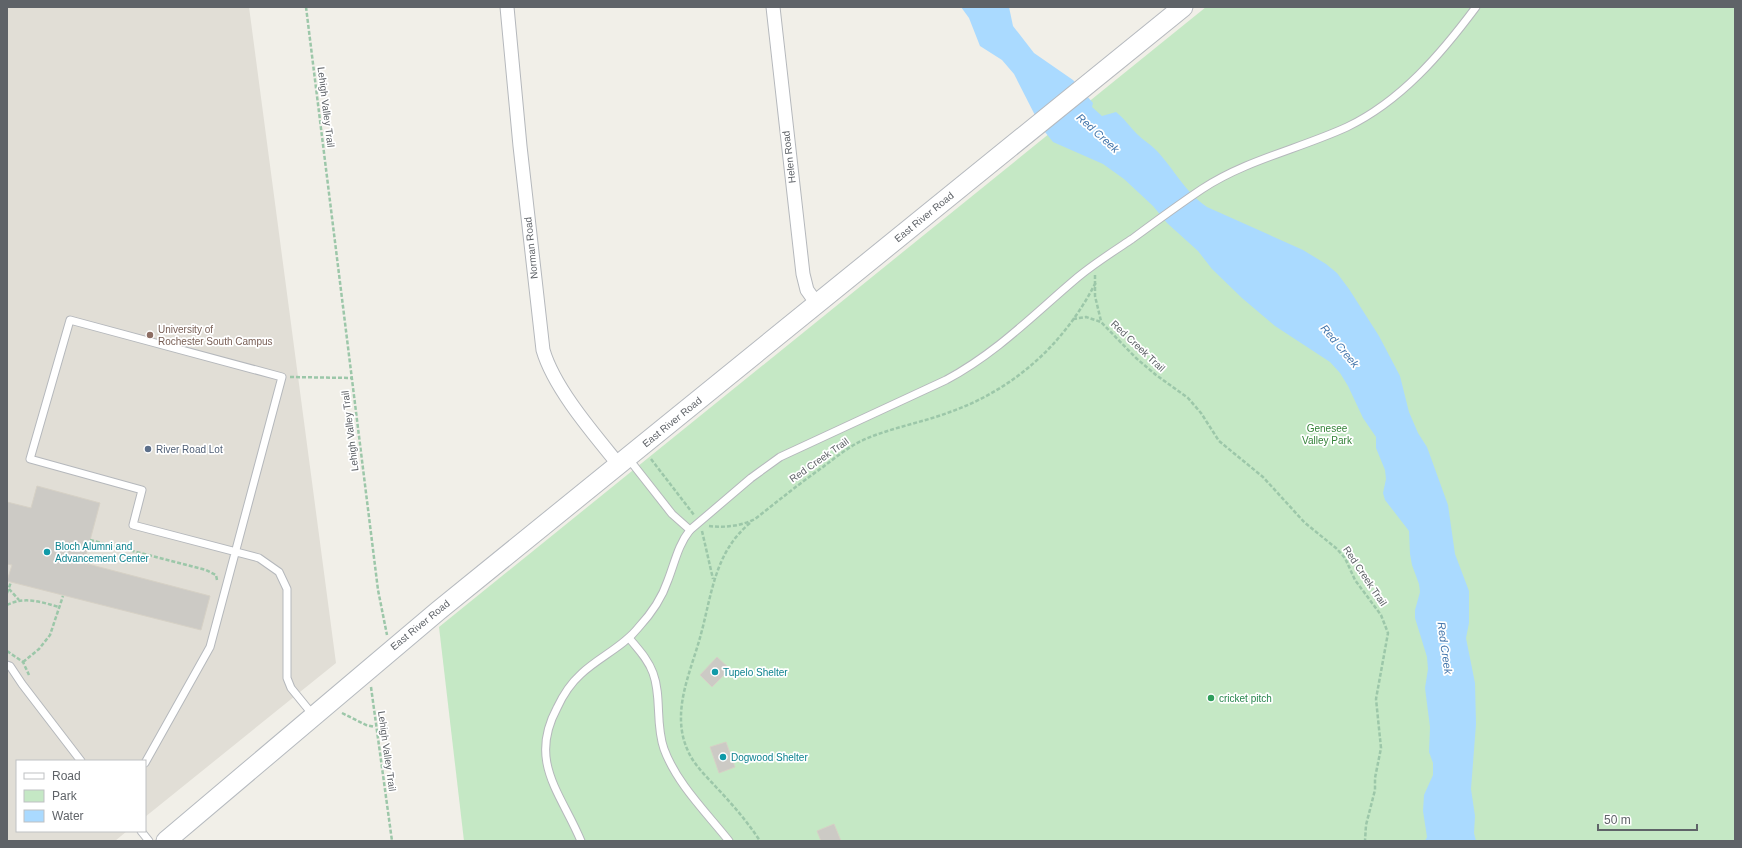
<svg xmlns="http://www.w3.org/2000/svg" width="1742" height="848" font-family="Arial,sans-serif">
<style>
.education{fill:#e1ded6}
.green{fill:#c5e8c5}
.water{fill:#aadaff}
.building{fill:#cccac5;stroke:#d6d1c6}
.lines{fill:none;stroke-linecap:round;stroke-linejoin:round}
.lane-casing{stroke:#b5b8bc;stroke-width:9}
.street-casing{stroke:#b5b8bc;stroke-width:15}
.secondary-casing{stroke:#b6babf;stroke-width:21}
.path{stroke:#9cc7a9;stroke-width:2.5;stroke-dasharray:4 2;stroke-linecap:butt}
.lane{stroke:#fff;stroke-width:7}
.street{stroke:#fff;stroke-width:13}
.secondary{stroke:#fff;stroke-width:19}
.education-dot{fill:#8d6e63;stroke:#fff;stroke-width:1.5}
.service-dot{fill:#5c6f8a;stroke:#fff;stroke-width:1.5}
.culture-dot{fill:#0f9aa8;stroke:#fff;stroke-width:1.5}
.leisure-dot{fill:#2e9e5b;stroke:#fff;stroke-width:1.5}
.labels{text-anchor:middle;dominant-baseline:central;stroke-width:3.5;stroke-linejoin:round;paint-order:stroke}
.street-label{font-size:10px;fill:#5f6368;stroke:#fff}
.education-label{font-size:10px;fill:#785e54;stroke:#fff;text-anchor:start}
.park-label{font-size:10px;fill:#348238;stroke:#fff}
.service-label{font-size:10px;fill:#4e5e75;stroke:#fff;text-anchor:start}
.culture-label{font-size:10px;fill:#0d838f;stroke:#fff;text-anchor:start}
.leisure-label{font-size:10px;fill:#27864d;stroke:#fff;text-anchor:start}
.water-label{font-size:11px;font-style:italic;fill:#4174aa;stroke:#fff}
</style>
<rect width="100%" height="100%" fill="#f1efe8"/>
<path class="education" d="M 7,7 L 249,7 L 336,663 L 145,817 L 145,761 L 17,761 L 17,831 L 127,831 L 115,841 L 7,841 Z"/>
<path class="green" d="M 1206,7 L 1735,7 L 1735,841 L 464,841 L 439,627 Z"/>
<path class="water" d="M 961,7 L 1009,7 L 1013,26 L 1034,53 L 1073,80 L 1093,103 L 1092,107 L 1102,116 L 1116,112 C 1124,118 1130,127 1137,134 C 1143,140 1150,144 1156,150 C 1174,169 1185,192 1207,207 L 1303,250 L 1326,264 L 1337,273 L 1349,289 L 1379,336 L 1400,376 L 1409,412 L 1418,433 L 1427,447 L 1448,505 L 1455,554 L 1469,591 L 1469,623 L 1466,638 L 1475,683 L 1476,724 L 1471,789 L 1475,816 L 1474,833 L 1476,841 L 1425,841 L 1427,837 L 1423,811 L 1424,795 L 1433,775 L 1433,763 L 1429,752 L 1430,727 L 1425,688 L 1428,669 L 1427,657 L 1415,618 L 1415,610 L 1420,592 L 1419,584 L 1412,565 L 1410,554 L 1409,531 L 1385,500 L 1383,493 L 1386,479 L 1385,470 L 1376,448 L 1376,437 L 1363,418 L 1348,386 L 1340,373 L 1330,362 L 1275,326 L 1242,298 L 1212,269 L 1198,251 L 1167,223 L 1153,206 L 1124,179 L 1103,164 L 1053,142 L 1041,127 L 1014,74 L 1002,60 L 980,46 L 969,18 Z"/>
<g class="building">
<path d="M 37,486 L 100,503 L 84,563 L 210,596 L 201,630 L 7,581 L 12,565 L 7,564 L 7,502 L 31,508 Z"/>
<path d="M 717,657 L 730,669 L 712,687 L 700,675 Z"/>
<path d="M 726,742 L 735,767 L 719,773 L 710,747 Z"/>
<path d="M 834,824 L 841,841 L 821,841 L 817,831 Z"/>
</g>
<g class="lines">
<g class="lane-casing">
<g id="lane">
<path d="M 690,530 L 751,478 L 780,457 L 946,380 C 998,352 1034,314 1078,277 C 1095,263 1114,251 1132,239 C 1155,222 1178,205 1202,189 C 1246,160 1299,149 1347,127 C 1401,101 1441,54 1476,7"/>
<path d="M 629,638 C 638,649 648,659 653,673 C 662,697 655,724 664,749 C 677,784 706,812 729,841"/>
<path d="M 7,665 L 10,666 L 22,684 L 81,761"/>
<path d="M 145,763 L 210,647 L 282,377 L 70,320 L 30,459 L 142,490 L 133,525 L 259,558 L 279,572 L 287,589 L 287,678 L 291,688 L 313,715"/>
<path d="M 141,831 L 149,841"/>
<path d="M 581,841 C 561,793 528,762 557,708 C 563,695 571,683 581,674 C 599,657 623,647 638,628 C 651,614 662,598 668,580 C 675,562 678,545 690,530 L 672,514 L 628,458"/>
</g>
</g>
<g class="street-casing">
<g id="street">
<path d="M 507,7 L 520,146 L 543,350 C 554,388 593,433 619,465"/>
<path d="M 773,7 L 803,274 L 807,290 L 817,304"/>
</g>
</g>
<g class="secondary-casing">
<path id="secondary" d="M 166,841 L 438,611 L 1183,7"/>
</g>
<g class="path">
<path d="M 306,7 L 378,590 L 387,635"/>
<path d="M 1095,275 L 1095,296 L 1101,321"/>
<path d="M 1073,319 L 1086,317 L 1101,322 L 1136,358 L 1156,375 L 1188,398 L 1201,413 L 1219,441 L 1263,477 L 1305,523 L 1336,548 L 1345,558 L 1355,580 L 1381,615 L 1388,633 L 1376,699 L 1381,748 L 1375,778 L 1375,790 L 1366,825 L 1365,841"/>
<path d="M 290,377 L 352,378"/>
<path d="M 651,459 L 694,515"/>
<path d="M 750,523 C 715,552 712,593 701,634 C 691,672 670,712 688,751 C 694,765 706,776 716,787 C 732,804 747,821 760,841"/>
<path d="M 709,526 C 725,528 741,526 755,519 C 778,501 800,483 823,467 C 835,458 847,448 861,441 C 889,428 921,423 950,412 C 1015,389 1065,343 1096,282"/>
<path d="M 702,531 L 713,579"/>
<path d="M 90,540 L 206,570 L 216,575 L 217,580"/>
<path d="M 9,589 L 19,600"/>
<path d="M 7,593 L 11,582"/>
<path d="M 7,605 C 25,596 41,602 59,607"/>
<path d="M 7,651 L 23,662 L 29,675"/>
<path d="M 23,662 L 39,649 L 50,635 L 63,596"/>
<path d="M 371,687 L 392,841"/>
<path d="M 342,713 L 366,725 L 375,727"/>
</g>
<use href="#lane" class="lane"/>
<use href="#street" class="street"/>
<use href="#secondary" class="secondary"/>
</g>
<circle class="education-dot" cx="150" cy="335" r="4"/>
<circle class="service-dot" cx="148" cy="449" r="4"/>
<g class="culture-dot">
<circle cx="47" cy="552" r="4"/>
<circle cx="715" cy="672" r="4"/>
<circle cx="723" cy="757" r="4"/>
</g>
<circle class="leisure-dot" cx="1211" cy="698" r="4"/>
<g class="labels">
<g class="street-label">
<text transform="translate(326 107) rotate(83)">Lehigh Valley Trail</text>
<text transform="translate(789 157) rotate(-97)">Helen Road</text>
<text transform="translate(924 217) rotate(-39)">East River Road</text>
<text transform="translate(531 248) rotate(-96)">Norman Road</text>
<text transform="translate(1138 346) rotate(43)">Red Creek Trail</text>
<text transform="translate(672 422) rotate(-39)">East River Road</text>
<text transform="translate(350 431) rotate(-97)">Lehigh Valley Trail</text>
<text transform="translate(819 460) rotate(-35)">Red Creek Trail</text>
<text transform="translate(1365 576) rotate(56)">Red Creek Trail</text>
<text transform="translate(420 625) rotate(-39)">East River Road</text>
<text transform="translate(387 751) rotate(82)">Lehigh Valley Trail</text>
</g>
<g class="education-label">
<text x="158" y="329">University of<tspan x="158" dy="12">Rochester South Campus</tspan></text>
</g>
<g class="park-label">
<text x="1327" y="428">Genesee<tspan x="1327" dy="12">Valley Park</tspan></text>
</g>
<g class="service-label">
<text x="156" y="449">River Road Lot</text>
</g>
<g class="culture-label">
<text x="55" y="546">Bloch Alumni and<tspan x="55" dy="12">Advancement Center</tspan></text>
<text x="723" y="672">Tupelo Shelter</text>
<text x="731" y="757">Dogwood Shelter</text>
</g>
<g class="leisure-label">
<text x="1219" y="698">cricket pitch</text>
</g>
<g class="water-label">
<text transform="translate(1098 133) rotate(42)">Red Creek</text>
<text transform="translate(1340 346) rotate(50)">Red Creek</text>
<text transform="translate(1445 648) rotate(82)">Red Creek</text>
</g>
</g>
<rect width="1742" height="848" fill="none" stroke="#5f6368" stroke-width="16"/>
<rect x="16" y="760" width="130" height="72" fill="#ffffff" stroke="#bfc1c3"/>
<rect x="24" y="773" width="20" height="6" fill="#ffffff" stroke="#bfc1c3"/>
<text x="52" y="780" font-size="12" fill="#5f6368">Road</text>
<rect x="24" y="790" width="20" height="12" fill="#c5e8c5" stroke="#bfc1c3"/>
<text x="52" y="800" font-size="12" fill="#5f6368">Park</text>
<rect x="24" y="810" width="20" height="12" fill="#aadaff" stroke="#bfc1c3"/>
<text x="52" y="820" font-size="12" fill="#5f6368">Water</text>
<path d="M1598 824v6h99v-6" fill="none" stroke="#5f6368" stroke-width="2"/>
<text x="1604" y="824" font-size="12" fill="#5f6368" stroke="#ffffff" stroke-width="3" paint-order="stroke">50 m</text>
</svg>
